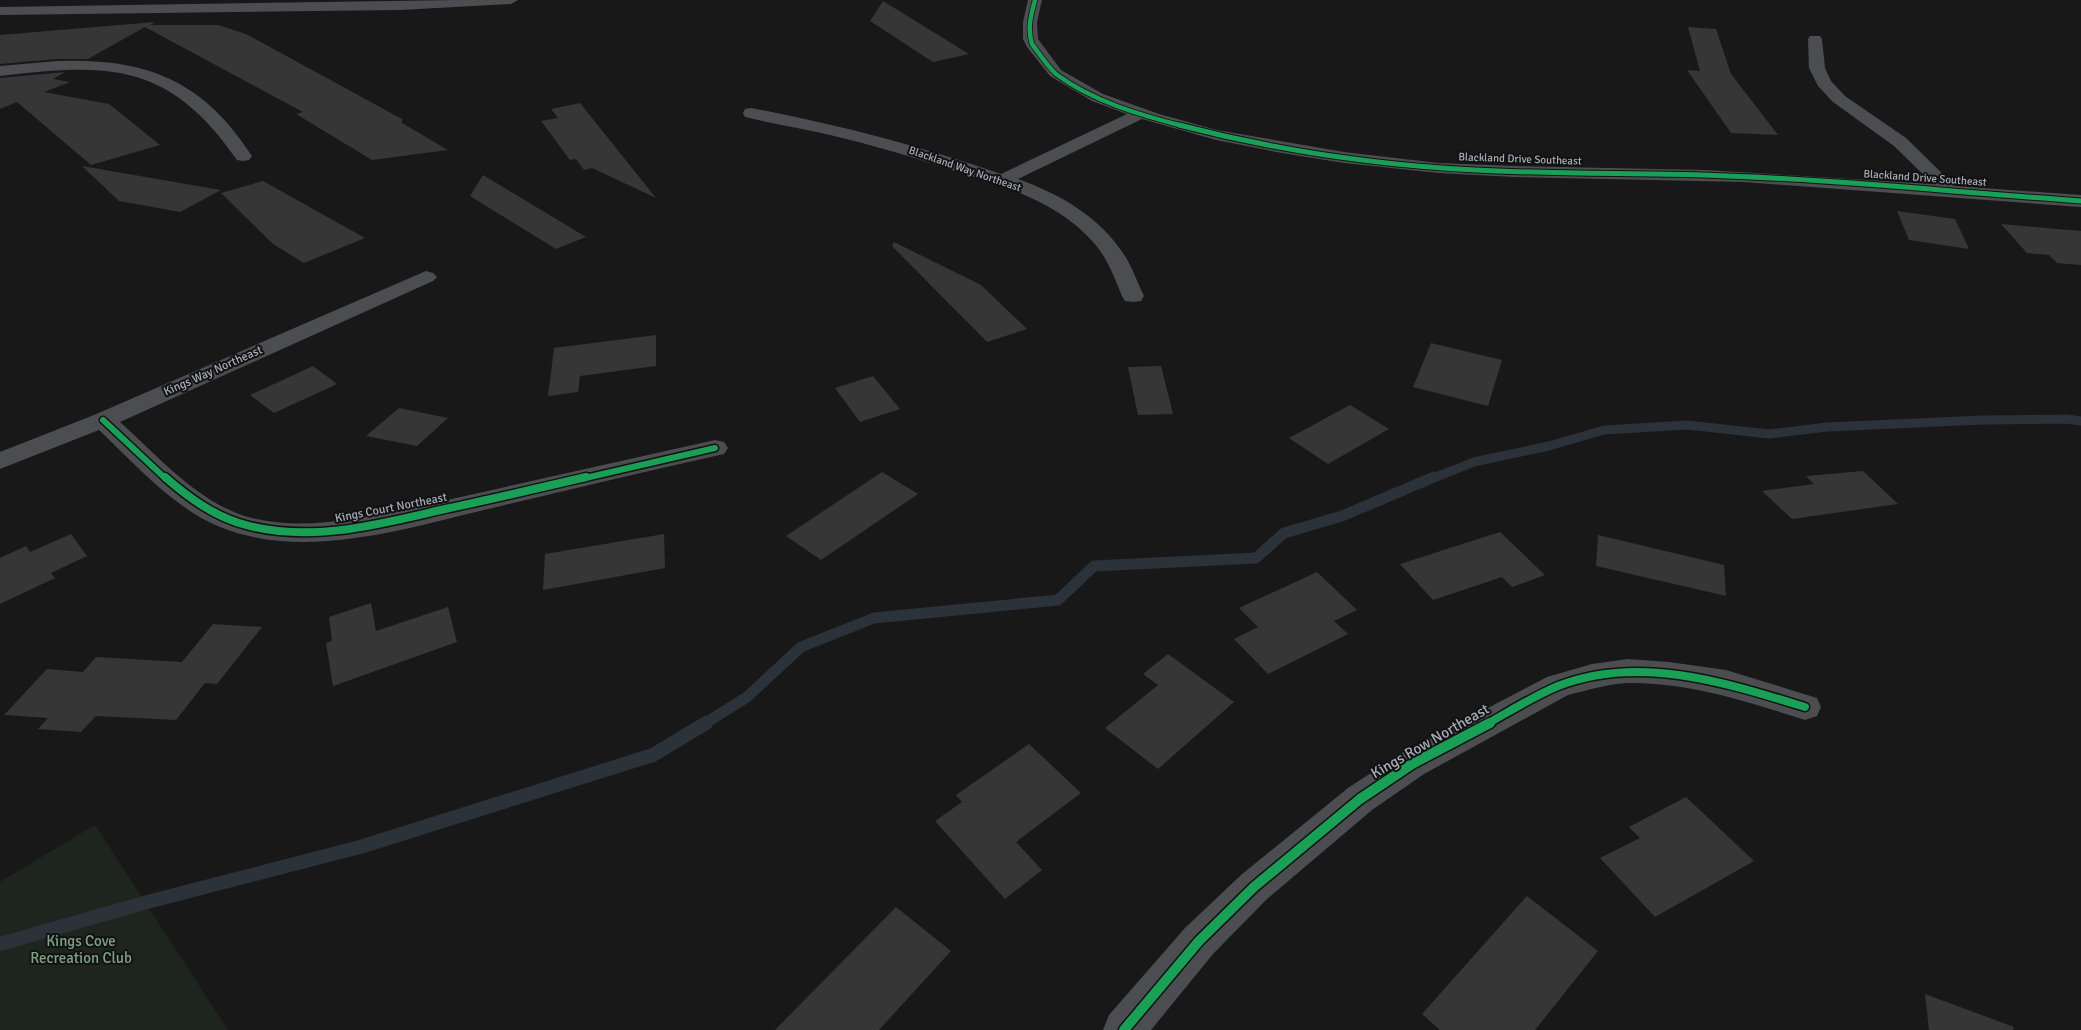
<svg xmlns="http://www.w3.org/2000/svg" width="2081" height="1030" font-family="Signika,sans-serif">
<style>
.green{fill:#1e251f}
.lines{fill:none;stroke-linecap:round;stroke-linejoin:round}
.stream-far2{stroke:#2b3239;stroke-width:9}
.stream-far1{stroke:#2b3239;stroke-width:11}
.stream{stroke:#2b3239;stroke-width:14}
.building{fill:#363637}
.minor{fill:#4c4d51;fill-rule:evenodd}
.tertiary{fill:#4c4d51;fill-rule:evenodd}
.cycleway-far4-casing{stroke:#121214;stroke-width:6}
.cycleway-far3-casing{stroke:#121214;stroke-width:7}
.cycleway-far2-casing{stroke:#121214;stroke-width:9}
.cycleway-far1-casing{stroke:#121214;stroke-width:11}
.cycleway-casing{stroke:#121214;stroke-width:13}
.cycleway-far4{stroke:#1a9f57;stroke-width:4.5}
.cycleway-far3{stroke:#1a9f57;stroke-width:5}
.cycleway-far2{stroke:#1a9f57;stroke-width:6}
.cycleway-far1{stroke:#1a9f57;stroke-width:8}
.cycleway{stroke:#1a9f57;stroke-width:10}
.labels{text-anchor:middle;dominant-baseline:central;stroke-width:4;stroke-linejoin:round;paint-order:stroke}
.far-street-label{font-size:11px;fill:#a9adb8;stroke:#121214}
.street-label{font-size:12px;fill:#a9adb8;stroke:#121214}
.near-street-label{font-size:15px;fill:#a9adb8;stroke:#121214}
.near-park-label{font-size:15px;fill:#80a385;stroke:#121214}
</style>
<rect width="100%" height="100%" fill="#181818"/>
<path class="green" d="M 95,825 L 228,1030 L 0,1030 L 0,882 Z"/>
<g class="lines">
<path class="stream-far2" d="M 1431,479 L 1474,462 L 1549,446 L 1604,430 L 1687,425 L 1769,434 L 1827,427 L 1983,420 L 2067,419 L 2081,421"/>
<path class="stream-far1" d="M 704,724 L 747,697 L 801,647 L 874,618 L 1058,600 L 1094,566 L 1256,558 L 1284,533 L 1342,516 L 1434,477"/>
<path class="stream" d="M 0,944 L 151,901 L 360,847 L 653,755 L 706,723"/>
</g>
<g class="building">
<path d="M 883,1 L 969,54 L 933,62 L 870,21 Z"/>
<path d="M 155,22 L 150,25 L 218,25 L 246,34 L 402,119 L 402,123 L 448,150 L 372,160 L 296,114 L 303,112 L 145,27 L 88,59 L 57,59 L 0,64 L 0,35 Z"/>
<path d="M 1688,27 L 1716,29 L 1731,74 L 1778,135 L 1731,133 L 1687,70 L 1700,71 Z"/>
<path d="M 65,72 L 53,79 L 70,82 L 44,92 L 109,104 L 160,145 L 91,165 L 17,102 L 0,109 L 0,78 Z"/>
<path d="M 580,103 L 656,198 L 592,168 L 584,170 L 576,159 L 570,160 L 541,121 L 558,118 L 551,109 Z"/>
<path d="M 82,166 L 221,190 L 180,212 L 119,201 Z"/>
<path d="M 483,175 L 586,237 L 556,249 L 470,196 Z"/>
<path d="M 263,181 L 365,238 L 304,263 L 273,244 L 221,193 Z"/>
<path d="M 1897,211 L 1955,219 L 1969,249 L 1909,240 Z"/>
<path d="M 2001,224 L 2081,231 L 2081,265 L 2057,263 L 2049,255 L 2027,253 Z"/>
<path d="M 894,242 L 981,285 L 1027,329 L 987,342 L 892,246 Z"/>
<path d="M 656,335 L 656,366 L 580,376 L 578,392 L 548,396 L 554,348 Z"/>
<path d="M 1431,343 L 1502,360 L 1488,406 L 1413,387 Z"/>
<path d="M 313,366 L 337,384 L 274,413 L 250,395 Z"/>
<path d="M 1161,366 L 1173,414 L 1138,415 L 1128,367 Z"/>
<path d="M 873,376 L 900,409 L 860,422 L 835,388 Z"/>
<path d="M 1350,405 L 1389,429 L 1328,464 L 1289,438 Z"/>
<path d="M 399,408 L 448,418 L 417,446 L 366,436 Z"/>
<path d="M 1863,471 L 1898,504 L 1792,519 L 1762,491 L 1814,484 L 1806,476 Z"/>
<path d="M 882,472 L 918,494 L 821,560 L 786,536 Z"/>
<path d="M 1500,532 L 1545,575 L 1512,587 L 1502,577 L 1433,600 L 1400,564 Z"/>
<path d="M 71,534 L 87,556 L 51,573 L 55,578 L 0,604 L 0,558 L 26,546 L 30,552 Z"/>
<path d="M 664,534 L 665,568 L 543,590 L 545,554 Z"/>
<path d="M 1598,535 L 1724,565 L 1726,596 L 1596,566 Z"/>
<path d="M 1317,572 L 1357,610 L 1334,621 L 1348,634 L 1268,674 L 1234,639 L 1258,627 L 1239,608 Z"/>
<path d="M 371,603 L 376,631 L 448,607 L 457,642 L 333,686 L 326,643 L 332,641 L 329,617 Z"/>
<path d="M 213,624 L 262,627 L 217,684 L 205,683 L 176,720 L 96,716 L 81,732 L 38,729 L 48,718 L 4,715 L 47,669 L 83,672 L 96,657 L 182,662 Z"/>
<path d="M 1168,654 L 1234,702 L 1158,769 L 1105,728 L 1158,685 L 1143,674 Z"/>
<path d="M 1029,744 L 1081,793 L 1016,842 L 1042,870 L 1005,899 L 935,821 L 962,802 L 956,795 Z"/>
<path d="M 1686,797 L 1754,861 L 1655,917 L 1600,858 L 1640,838 L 1629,827 Z"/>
<path d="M 1527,896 L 1598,951 L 1535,1030 L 1440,1030 L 1422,1014 Z"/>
<path d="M 896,907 L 951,951 L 879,1030 L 775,1030 Z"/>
<path d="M 1925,994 L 2014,1027 L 2013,1030 L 1929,1030 Z"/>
</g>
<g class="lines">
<g class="minor">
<path d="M 1028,0 L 1042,0 L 1037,22 L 1038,39 L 1061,70 L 1103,94 L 1159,114 L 1217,130 L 1344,152 L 1438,163 L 1514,166 L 1705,170 L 1933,184 L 1894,146 L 1833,102 L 1818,86 L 1809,68 L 1808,39 L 1810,36 L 1820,36 L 1822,39 L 1825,68 L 1831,81 L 1845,96 L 1906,138 L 1955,186 L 2081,195 L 2081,207 L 1743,182 L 1514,177 L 1438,173 L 1344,163 L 1282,153 L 1216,140 L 1142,119 L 1018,179 C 1062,195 1104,219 1128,261 C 1134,272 1138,284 1144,296 L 1141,301 L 1133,302 L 1125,301 L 1122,296 C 1114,277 1108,259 1094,243 C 1059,203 1007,187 958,172 C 916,158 873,145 830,135 C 802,128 773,124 745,117 L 743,113 L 745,109 L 751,108 C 836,124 919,146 1001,174 L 1127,114 L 1092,101 L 1050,76 L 1027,47 L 1023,39 L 1023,22 Z"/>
<path d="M 57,61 C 145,58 202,79 252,156 L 249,160 L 243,161 L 237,160 C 169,62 109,63 0,76 L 0,66 Z"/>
<path d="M 426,271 L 433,273 L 437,277 L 433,281 L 120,422 C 158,456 197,502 248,517 C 295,530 343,521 389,513 L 715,440 L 724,442 L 728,448 L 724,454 L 715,456 C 645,472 575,488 505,505 C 416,525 309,563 220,527 C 172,507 136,465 99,430 L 0,469 L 0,452 L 94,415 Z"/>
<path d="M 1628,659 L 1669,662 L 1726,670 L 1817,698 L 1821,707 L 1817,716 L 1805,720 C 1748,702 1689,682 1628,683 C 1608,684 1588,690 1568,695 L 1424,774 L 1372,810 L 1267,899 L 1213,954 L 1151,1030 L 1103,1030 L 1109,1015 L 1185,928 L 1241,875 L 1348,788 L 1400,754 L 1547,677 L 1592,664 Z"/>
</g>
<path class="tertiary" d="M 458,0 L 518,0 L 511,4 L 400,10 L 0,15 L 0,7 Z"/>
<g class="cycleway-far4-casing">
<path id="cycleway-far4" d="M 1035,0 C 1031,15 1027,29 1032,44 C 1039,53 1047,66 1056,74 C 1092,101 1140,115 1183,126"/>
</g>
<g class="cycleway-far3-casing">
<path id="cycleway-far3" d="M 1179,125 C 1275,150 1376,165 1475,170 C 1551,174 1627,173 1703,175 C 1829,179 1955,192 2081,201"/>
</g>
<g class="cycleway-far2-casing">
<g id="cycleway-far2">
<path d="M 103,420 L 166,479"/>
<path d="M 581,479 L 715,448"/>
</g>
</g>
<g class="cycleway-far1-casing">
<g id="cycleway-far1">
<path d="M 165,477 C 189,498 215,517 246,525 C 312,543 380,524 445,509 C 492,499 539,488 586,477"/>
<path d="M 1487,724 C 1510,711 1534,696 1558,686 C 1639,654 1727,683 1805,707"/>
</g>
</g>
<g class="cycleway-casing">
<path id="cycleway" d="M 1124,1030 L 1199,941 L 1254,887 L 1360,799 L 1412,764 L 1490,723"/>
</g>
<use href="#cycleway-far4" class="cycleway-far4"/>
<use href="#cycleway-far3" class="cycleway-far3"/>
<use href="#cycleway-far2" class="cycleway-far2"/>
<use href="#cycleway-far1" class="cycleway-far1"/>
<use href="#cycleway" class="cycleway"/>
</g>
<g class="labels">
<g class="far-street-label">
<text transform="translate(1520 159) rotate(2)">Blackland Drive Southeast</text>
<text transform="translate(965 169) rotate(19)">Blackland Way Northeast</text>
<text transform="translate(1925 178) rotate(4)">Blackland Drive Southeast</text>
</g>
<g class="street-label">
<text transform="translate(213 371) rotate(-24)">Kings Way Northeast</text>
<text transform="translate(391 508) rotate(-11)">Kings Court Northeast</text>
</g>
<g class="near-street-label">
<text transform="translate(1430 741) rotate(-30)">Kings Row Northeast</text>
</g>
<g class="near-park-label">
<text x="81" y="941">Kings Cove<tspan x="81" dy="17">Recreation Club</tspan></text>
</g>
</g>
</svg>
